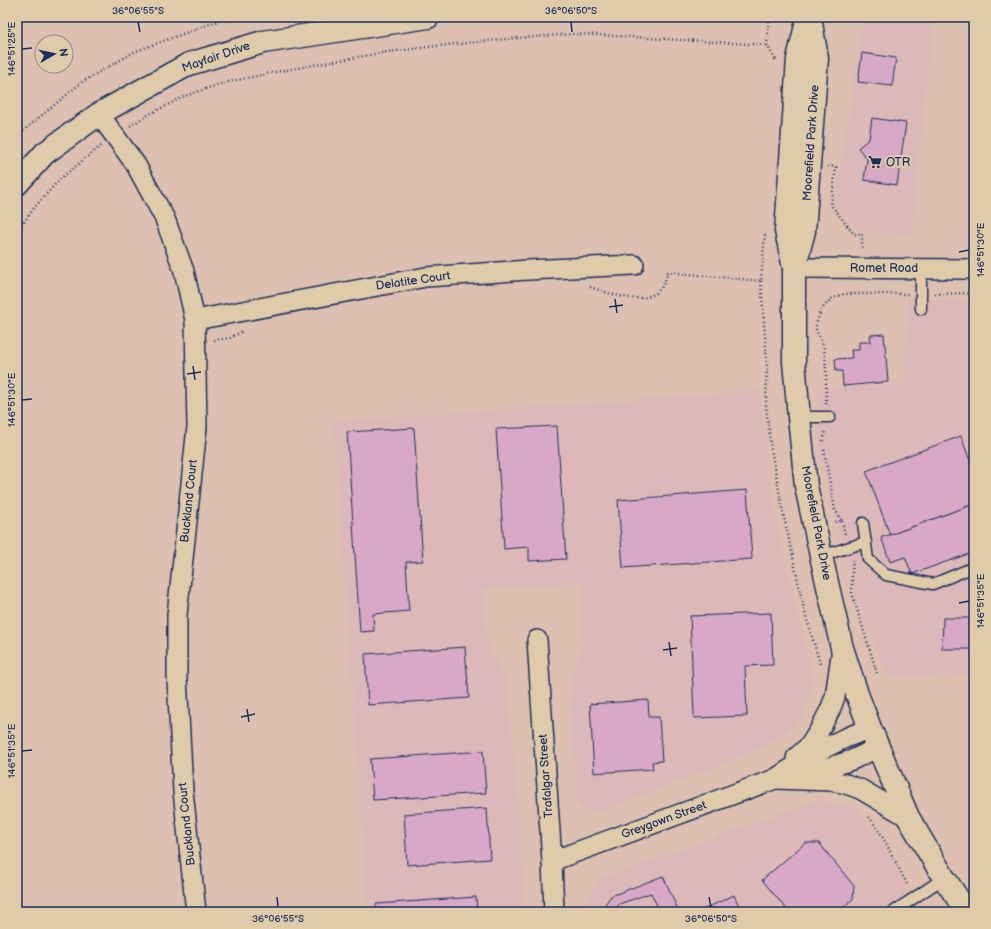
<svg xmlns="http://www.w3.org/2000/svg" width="991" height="929" font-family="'Balsamiq Sans',sans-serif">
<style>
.built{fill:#dcb9b8}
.building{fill:#d9a8c6;stroke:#1b2f5e}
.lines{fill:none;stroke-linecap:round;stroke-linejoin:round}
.service-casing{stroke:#1b2f5e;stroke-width:13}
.minor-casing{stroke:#1b2f5e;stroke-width:22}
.tertiary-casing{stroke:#1b2f5e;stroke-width:25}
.secondary-casing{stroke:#1b2f5e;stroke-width:25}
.path{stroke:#1b2f5e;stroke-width:2.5;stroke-dasharray:1 3;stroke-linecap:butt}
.service{stroke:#dfcbaa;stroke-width:10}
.minor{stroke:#dfcbaa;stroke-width:19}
.tertiary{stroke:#dfcbaa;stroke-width:22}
.secondary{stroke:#dfcbaa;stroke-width:22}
.ticks{fill:none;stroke:#1b2f5e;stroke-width:1.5}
.labels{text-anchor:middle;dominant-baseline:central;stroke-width:4;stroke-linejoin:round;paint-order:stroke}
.street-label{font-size:12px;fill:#1b2f5e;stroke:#dfcbaa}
.poi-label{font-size:12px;fill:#1b2f5e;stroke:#dfcbaa;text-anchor:start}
.neatline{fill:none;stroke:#1b2f5e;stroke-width:1.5}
.ticks-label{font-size:10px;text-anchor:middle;fill:#1b2f5e}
</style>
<rect width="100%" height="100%" fill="#ddc0b2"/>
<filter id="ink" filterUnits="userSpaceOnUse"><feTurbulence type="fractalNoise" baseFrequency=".025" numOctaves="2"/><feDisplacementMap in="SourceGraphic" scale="8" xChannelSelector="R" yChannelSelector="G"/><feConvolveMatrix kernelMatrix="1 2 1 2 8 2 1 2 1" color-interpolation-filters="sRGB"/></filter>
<g filter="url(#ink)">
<g class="built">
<path d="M 864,17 L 933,17 L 911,234 L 856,230 L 834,204 Z"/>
<path d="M 907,298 L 966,300 L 974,322 L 974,675 L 887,676 L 856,602 L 819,458 L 817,390 L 904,383 L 908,308 Z"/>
<path d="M 761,391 L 769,468 L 782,544 L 814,682 L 801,720 L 767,746 L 690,777 L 594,814 L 577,804 L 570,696 L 573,670 L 582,646 L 583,630 L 581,582 L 483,589 L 487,638 L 493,657 L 507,682 L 518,799 L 525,912 L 368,912 L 333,421 Z"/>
<path d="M 819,799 L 858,810 L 884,844 L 899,874 L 923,912 L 586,912 L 585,903 L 599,879 Z"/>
</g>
<g class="building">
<path d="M 862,53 L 896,58 L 892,86 L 858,82 Z"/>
<path d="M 872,118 L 906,123 L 897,185 L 864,180 L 867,159 L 858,148 L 869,139 Z"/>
<path d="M 884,334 L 888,382 L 843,386 L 842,371 L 836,371 L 835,359 L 852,358 L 851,350 L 859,350 L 859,342 L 871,342 L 870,335 Z"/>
<path d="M 557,426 L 566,559 L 529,561 L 529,547 L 504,549 L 496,429 Z"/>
<path d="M 414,428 L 423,561 L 406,562 L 409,611 L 373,614 L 374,631 L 360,632 L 347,432 Z"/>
<path d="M 961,436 L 974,472 L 974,504 L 890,535 L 866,471 Z"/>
<path d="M 747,490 L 752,559 L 623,568 L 618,500 Z"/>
<path d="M 974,504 L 974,552 L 912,574 L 905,557 L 890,562 L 881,537 L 890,535 Z"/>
<path d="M 771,613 L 773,665 L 745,666 L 747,716 L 694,718 L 690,616 Z"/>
<path d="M 943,618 L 974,618 L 974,649 L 942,649 Z"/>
<path d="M 465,647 L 469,698 L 368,705 L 365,654 Z"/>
<path d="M 648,700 L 649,717 L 659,717 L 662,761 L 652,762 L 653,769 L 594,773 L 590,704 Z"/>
<path d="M 483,751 L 486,793 L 373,800 L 370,759 Z"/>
<path d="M 487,808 L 490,859 L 407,865 L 404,814 Z"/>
<path d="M 805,843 L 819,843 L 854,886 L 853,899 L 838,912 L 789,912 L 762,880 Z"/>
<path d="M 663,876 L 679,912 L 660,912 L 651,893 L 619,904 L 616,910 L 616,912 L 603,912 L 603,907 L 611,896 Z"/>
<path d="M 734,895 L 742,912 L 698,912 Z"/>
<path d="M 476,897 L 477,912 L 376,912 L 376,904 Z"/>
</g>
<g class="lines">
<g class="service-casing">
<g id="service">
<path d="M 921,269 L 921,309"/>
<path d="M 799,417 L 830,417"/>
<path d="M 863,523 L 868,559 L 886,575 L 933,584 L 974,567"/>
<path d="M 821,556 L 866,542"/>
<path d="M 893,912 L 944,878"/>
</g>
</g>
<g class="minor-casing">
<g id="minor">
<path d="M 99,114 L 136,165 L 165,219 L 184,271 L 195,320 L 197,427 L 177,615 L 177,678 L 183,791 L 196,912"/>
<path d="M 794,268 L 974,269"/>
<path d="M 195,320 L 426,277 L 528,270 L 634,265"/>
<path d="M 537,640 L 552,861 L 554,912"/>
<path d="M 796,758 L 810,745 L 819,731 L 830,710 L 835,697 L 842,648"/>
<path d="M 804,773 L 820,770 L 852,760 L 879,747"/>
<path d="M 775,779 L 832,781 L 846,784 L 860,789 L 908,817"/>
<path d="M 552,861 L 775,779 L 813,754 L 843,739 L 870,728"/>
</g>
</g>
<g class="tertiary-casing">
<path id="tertiary" d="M 17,184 L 45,153 L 99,114 L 189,64 L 263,42 L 428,17"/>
</g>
<g class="secondary-casing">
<g id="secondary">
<path d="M 808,17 L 798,59 L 786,231 L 794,268 L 794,362 L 799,417 L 806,486 L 821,556 L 842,648 L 857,694 L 870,728 L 908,817 L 944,878 L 967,912"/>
<path d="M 795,265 L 804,231 L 817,58 L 811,23"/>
</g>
</g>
<g class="path">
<path d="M 769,17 L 767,45 L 777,62"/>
<path d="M 130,126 L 146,116 L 185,96 L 223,83 L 280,71 L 380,53 L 428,47 L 506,39 L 572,34 L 598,35 L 767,45"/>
<path d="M 17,136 L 82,82 L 136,51 L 218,21 L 242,17"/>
<path d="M 828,166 L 836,167 L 831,205 L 854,234 L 862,234 L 862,250"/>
<path d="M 17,232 L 34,208 L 61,178 L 101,146"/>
<path d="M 761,281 L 767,364 L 766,406 L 771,449 L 783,512 L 804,609 L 820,664"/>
<path d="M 590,287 C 610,293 643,308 660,289 C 664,285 666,277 668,272 L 761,281 L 765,233"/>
<path d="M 935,294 L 974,293"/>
<path d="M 214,340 L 230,338 L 243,331"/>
<path d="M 826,404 L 826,369 L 825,356 L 824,347 L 816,330 L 816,324 L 821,310 L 831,299 L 844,294 L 908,294"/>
<path d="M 823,441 L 826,430"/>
<path d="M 824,450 L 835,510 L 842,521 L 834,522"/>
<path d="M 842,521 L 845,534"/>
<path d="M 853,560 L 852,574 L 852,593 L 877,673"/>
<path d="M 869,817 L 881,834 L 908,886"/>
</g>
<use href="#service" class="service"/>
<use href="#minor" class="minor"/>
<use href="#tertiary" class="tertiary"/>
<use href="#secondary" class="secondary"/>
</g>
</g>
<path class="ticks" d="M 138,22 L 140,32M 571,22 L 572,32M 22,49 L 32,48M 959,252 L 969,250M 615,299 L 617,313M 609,307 L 623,305M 193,366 L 195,380M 187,374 L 201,372M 22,400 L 32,399M 959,603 L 969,601M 669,642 L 671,656M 663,650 L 677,648M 247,709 L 249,722M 241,717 L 255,714M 22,751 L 32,750M 277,897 L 278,907M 709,897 L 711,907"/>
<defs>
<g id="supermarket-bare" transform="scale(1.08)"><path d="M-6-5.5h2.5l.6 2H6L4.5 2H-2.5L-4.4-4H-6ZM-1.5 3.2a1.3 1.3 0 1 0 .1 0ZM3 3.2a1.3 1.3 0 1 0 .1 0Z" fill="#1b2f5e" stroke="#dfcbaa" stroke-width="2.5" paint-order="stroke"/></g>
</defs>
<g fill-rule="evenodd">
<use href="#supermarket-bare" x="875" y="162"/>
</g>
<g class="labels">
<g class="street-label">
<text transform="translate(216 57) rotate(-19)">Mayfair Drive</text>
<text transform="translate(811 143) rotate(-86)">Moorefield Park Drive</text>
<text x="884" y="268">Romet Road</text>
<text transform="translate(413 281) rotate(-8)">Delatite Court</text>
<text transform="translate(189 501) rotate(-84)">Buckland Court</text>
<text transform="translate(816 523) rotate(79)">Moorefield Park Drive</text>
<text transform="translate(546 776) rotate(-94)">Trafalgar Street</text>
<text transform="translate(664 820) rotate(-20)">Greygown Street</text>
<text transform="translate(187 824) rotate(-96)">Buckland Court</text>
</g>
<g class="poi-label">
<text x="886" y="162">OTR</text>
</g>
</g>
<rect width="991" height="929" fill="none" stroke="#dfcbaa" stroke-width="44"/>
<g transform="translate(54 54) rotate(81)"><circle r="19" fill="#dfcbaa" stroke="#918d8c"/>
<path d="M0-3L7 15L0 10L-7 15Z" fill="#1b2f5e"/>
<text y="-6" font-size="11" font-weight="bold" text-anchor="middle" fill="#1b2f5e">N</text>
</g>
<rect x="22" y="22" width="947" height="885" class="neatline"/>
<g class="ticks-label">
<text x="138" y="14">36°06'55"S</text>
<text x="571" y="14">36°06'50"S</text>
<text transform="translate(11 49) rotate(-90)" y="4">146°51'25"E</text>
<text transform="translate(980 250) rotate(-90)" y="4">146°51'30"E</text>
<text transform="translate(11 400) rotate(-90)" y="4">146°51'30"E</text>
<text transform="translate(980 601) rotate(-90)" y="4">146°51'35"E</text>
<text transform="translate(11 751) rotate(-90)" y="4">146°51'35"E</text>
<text x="278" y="922">36°06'55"S</text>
<text x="711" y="922">36°06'50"S</text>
</g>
</svg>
